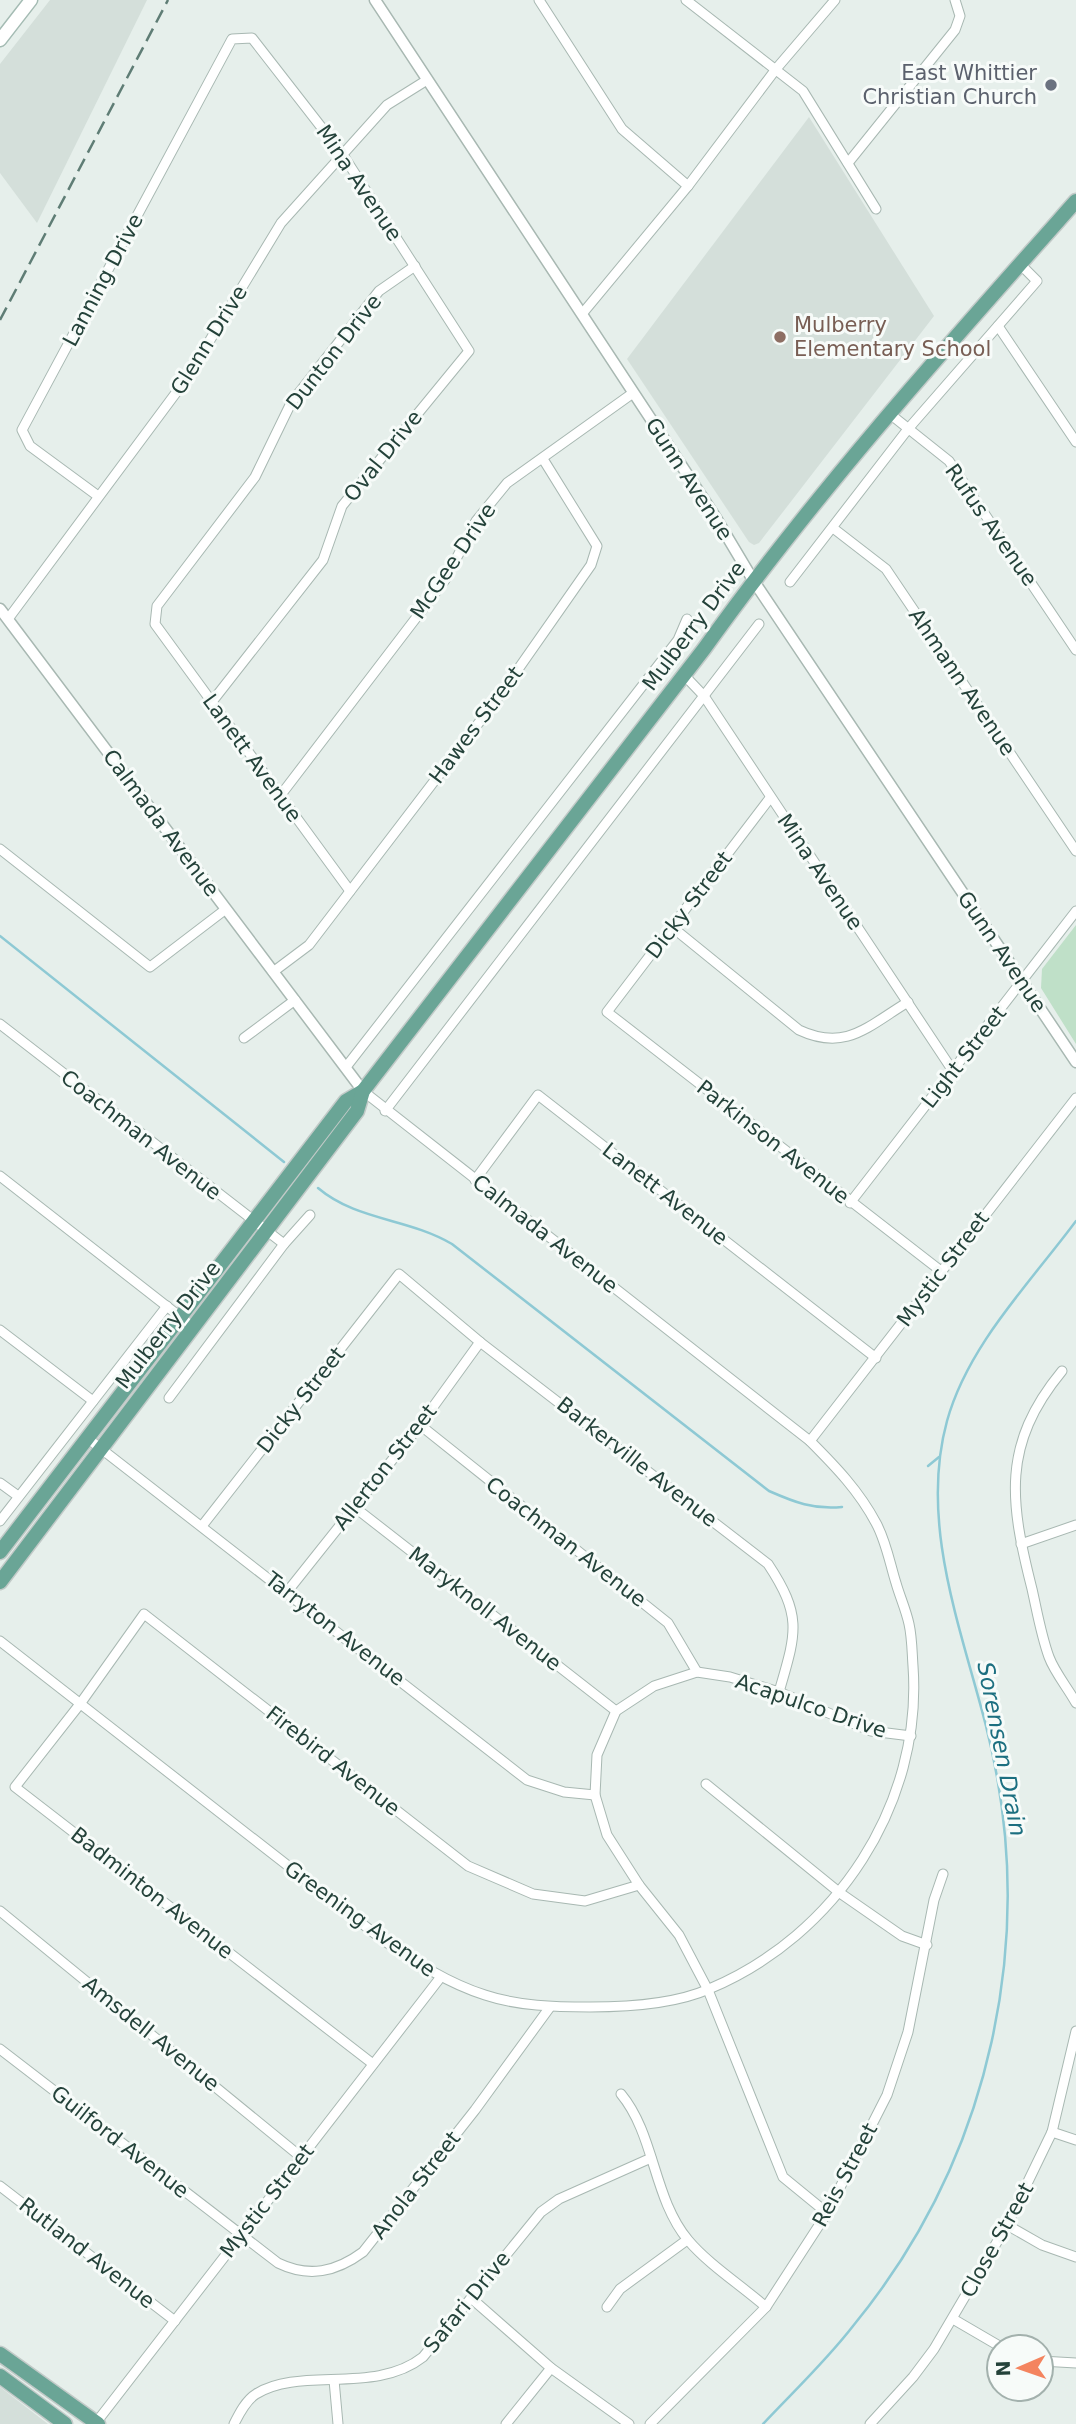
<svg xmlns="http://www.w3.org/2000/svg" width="1076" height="2424" font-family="'DejaVu Sans',sans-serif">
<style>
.built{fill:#d4dfda}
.green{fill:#bfe0c8}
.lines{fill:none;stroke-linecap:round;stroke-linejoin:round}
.stream{stroke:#8ec9d4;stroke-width:2.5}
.minor-casing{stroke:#a8b8b2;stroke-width:11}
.tertiary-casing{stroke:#a8b8b2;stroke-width:13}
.secondary-casing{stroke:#a4bbb3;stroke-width:15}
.primary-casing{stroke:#c2cac8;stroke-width:17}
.minor{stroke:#fff;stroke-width:9}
.tertiary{stroke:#fff;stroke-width:10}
.secondary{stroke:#fff;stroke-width:12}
.primary{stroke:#6aa596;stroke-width:14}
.rail{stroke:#5f7d75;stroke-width:2.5;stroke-dasharray:14 7;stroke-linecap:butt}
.worship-dot{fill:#6b7280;stroke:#f7fbf9;stroke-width:2.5}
.education-dot{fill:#8d6e63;stroke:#f7fbf9;stroke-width:2.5}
.labels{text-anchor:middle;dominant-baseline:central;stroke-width:6;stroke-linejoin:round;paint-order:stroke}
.worship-label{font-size:21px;fill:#5b616d;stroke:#f7fbf9;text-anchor:end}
.street-label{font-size:21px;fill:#24423a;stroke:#f7fbf9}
.education-label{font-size:21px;fill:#785e54;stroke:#f7fbf9;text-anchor:start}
.water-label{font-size:23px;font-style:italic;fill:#1c6f80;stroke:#f7fbf9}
</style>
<rect width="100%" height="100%" fill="#e6efeb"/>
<g class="built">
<path d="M 50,0 L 147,0 L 37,223 L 0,173 L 0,64 Z"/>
<path d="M 809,117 L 934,316 L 759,543 L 754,545 L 749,542 L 627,359 Z"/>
<path d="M 0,2387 L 48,2424 L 0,2424 Z"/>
</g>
<path class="green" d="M 1076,925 L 1076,1044 L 1041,988 L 1042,969 Z"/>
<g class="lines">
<g class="stream">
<path d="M 0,936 L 284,1162"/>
<path d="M 318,1188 C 357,1221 408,1218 452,1244 L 769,1491 C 794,1502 814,1510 842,1507"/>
<path d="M 928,1466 L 939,1457"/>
<path d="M 763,2424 C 793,2392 826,2361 853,2326 C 991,2158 1040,1937 986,1726 C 961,1628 919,1523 947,1421 C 968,1345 1030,1283 1076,1221"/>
</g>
<g class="minor-casing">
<g id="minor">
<path d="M 539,0 L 622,129 L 688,186"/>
<path d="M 686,0 L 803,91 L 876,209"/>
<path d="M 848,163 L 955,30 L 960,16 L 955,0"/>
<path d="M 582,314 L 688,186 L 776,69 L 835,0"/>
<path d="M 998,326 L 1076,442"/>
<path d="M 890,414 L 949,461 L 1076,650"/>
<path d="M 98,496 L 30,446 L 22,430 L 232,39 L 252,38 L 343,155 L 469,351 L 342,506 L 323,560 L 211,703"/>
<path d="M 833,528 L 886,569 L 1076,851"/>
<path d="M 790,582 L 908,429 L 1037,281 L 1020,264"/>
<path d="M 8,619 L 187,378 L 281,223 L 387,105 L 427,80"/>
<path d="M 684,675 L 704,696 L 953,1071"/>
<path d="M 280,796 L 445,580 L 476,521 L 507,483 L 633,393"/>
<path d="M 770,798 L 607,1012 L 941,1271"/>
<path d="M 0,849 L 150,967 L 226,909"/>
<path d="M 350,891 L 155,624 L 157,606 L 255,477 L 291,403 L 379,291 L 415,266"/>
<path d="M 672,927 L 799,1030 C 846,1052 868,1026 908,1002"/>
<path d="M 273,972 L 309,945 L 500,695 L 591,565 L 597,546 L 543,459"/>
<path d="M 0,1024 L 284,1244"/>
<path d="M 244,1038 L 295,1000"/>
<path d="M 346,1067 L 678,640 L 687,619"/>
<path d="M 385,1111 L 759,624"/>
<path d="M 0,1176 L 192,1326"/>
<path d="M 475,1180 L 538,1095 L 876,1358"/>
<path d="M 850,1203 L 1076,911"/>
<path d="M 0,1330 L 93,1401"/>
<path d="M 1062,1371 C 1001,1445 1010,1502 1032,1589 C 1037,1611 1041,1635 1049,1657 C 1055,1673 1068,1688 1076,1703"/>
<path d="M 169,1398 L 284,1244 L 310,1215"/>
<path d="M 420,1425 L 668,1623 L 697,1672"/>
<path d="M 86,1437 L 527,1780 L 564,1792 L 595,1795"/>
<path d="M 810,1441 L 1076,1098"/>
<path d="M 0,1483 L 18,1496"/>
<path d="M 353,1506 L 616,1711"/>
<path d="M 0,1521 L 167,1306"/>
<path d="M 202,1526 L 399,1274 L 480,1342 L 768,1564 C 803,1617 796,1633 779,1692"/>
<path d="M 1021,1544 L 1076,1525"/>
<path d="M 287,1592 L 420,1425 L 480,1342"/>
<path d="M 0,1641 L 383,1940 C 416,1962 447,1983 485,1995 C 518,2006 555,2007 590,2007 C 626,2007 675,2004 709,1989 C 836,1936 923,1804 913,1666 C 912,1652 912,1637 909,1624 C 906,1610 900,1597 896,1583 C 890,1564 886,1541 876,1523 C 859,1491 836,1467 810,1441 L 363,1091"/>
<path d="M 706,1784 L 840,1893 L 902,1936 L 927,1945"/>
<path d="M 0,1911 L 301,2157"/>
<path d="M 0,2049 L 278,2263 C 309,2278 336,2272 363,2252 L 475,2110 L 550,2007"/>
<path d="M 373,2064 L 15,1787 L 80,1704 L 144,1614 L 468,1866 L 533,1894 L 585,1901 L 639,1885"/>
<path d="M 621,2094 C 655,2135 653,2198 688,2240 C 708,2264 742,2286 766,2307"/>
<path d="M 1052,2132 L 1076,2140"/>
<path d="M 0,2186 L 175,2321"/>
<path d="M 827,2213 L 783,2177 L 708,1990 L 679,1935 L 639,1885 L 607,1835 L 595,1795 L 597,1755 L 616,1711 L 654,1686 L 697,1672 L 730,1677 L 779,1692 L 871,1731 L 911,1736"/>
<path d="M 1007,2225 L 1042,2245 L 1076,2257"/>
<path d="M 471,2298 L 551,2368 L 629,2424"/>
<path d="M 607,2307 L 620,2289 L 687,2240"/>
<path d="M 953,2319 L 1001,2347"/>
<path d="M 1041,2361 L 1076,2363"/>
<path d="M 334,2380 L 338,2424"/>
<path d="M 95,2424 L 440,1978"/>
<path d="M 234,2424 C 239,2414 246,2400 256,2394 C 300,2366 375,2395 423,2357 L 541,2212 L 559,2199 L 651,2158"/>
<path d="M 506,2424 L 551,2368"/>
<path d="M 650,2424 L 766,2307 L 827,2213 L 887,2095 L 908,2032 L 934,1900 L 943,1874"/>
<path d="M 870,2424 L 913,2377 L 934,2349 L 1007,2225 L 1052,2132 L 1076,2031"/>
</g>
</g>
<g class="tertiary-casing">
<g id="tertiary">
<path d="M 375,0 L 716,518 L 753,580 L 1076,1062"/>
<path d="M 0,609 L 363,1091"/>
</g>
</g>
<g class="secondary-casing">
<path id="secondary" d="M 0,40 L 31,0"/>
</g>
<g class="primary-casing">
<g id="primary">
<path d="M 0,1552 L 346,1101 L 363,1091"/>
<path d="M 0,1582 L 357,1111 L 363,1091 L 704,649 C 816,492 948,345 1076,201"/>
<path d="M 0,2354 L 98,2424"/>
<path d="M 0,2376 L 65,2424"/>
</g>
</g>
<use href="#minor" class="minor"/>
<use href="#tertiary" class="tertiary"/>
<use href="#secondary" class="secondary"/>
<use href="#primary" class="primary"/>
<path class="rail" d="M 0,320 L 168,0"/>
</g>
<circle class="worship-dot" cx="1051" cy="85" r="7"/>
<circle class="education-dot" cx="780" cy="337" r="7"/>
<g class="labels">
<g class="worship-label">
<text x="1037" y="73">East Whittier<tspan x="1037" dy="24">Christian Church</tspan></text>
</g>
<g class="street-label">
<text transform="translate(359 183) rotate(56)">Mina Avenue</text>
<text transform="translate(103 280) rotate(-62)">Lanning Drive</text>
<text transform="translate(209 340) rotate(-58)">Glenn Drive</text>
<text transform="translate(334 352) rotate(-52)">Dunton Drive</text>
<text transform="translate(383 456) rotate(-51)">Oval Drive</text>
<text transform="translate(689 479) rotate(57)">Gunn Avenue</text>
<text transform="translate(991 525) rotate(55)">Rufus Avenue</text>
<text transform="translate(453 561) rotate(-56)">McGee Drive</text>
<text transform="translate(694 626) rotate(-53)">Mulberry Drive</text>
<text transform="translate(962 682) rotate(56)">Ahmann Avenue</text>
<text transform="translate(476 725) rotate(-53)">Hawes Street</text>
<text transform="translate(252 758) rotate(54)">Lanett Avenue</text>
<text transform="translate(161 823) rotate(53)">Calmada Avenue</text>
<text transform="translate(820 872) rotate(56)">Mina Avenue</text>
<text transform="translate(689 905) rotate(-53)">Dicky Street</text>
<text transform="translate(1002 952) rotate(56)">Gunn Avenue</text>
<text transform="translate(964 1057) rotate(-52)">Light Street</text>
<text transform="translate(141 1135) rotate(38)">Coachman Avenue</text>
<text transform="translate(773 1142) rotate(38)">Parkinson Avenue</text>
<text transform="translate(665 1194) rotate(38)">Lanett Avenue</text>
<text transform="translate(545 1234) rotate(38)">Calmada Avenue</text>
<text transform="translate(943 1269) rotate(-53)">Mystic Street</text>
<text transform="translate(168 1325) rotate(-52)">Mulberry Drive</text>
<text transform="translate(301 1400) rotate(-52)">Dicky Street</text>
<text transform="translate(637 1462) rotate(38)">Barkerville Avenue</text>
<text transform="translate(385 1467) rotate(-52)">Allerton Street</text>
<text transform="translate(566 1542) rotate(38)">Coachman Avenue</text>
<text transform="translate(485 1609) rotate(38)">Maryknoll Avenue</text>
<text transform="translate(335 1629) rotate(38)">Tarryton Avenue</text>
<text transform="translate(811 1706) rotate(19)">Acapulco Drive</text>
<text transform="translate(333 1761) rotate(38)">Firebird Avenue</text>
<text transform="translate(152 1893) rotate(38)">Badminton Avenue</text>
<text transform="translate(360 1919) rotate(36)">Greening Avenue</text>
<text transform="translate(151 2034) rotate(39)">Amsdell Avenue</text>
<text transform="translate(120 2142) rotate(38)">Guilford Avenue</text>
<text transform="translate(845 2175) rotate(-62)">Reis Street</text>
<text transform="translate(416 2185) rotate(-52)">Anola Street</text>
<text transform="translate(267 2201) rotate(-52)">Mystic Street</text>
<text transform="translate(997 2240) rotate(-61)">Close Street</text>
<text transform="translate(87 2253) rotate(38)">Rutland Avenue</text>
<text transform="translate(467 2302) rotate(-51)">Safari Drive</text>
</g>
<g class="education-label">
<text x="794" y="325">Mulberry<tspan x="794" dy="24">Elementary School</tspan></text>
</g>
<g class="water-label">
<text transform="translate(1002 1749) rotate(79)">Sorensen Drain</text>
</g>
</g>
<g transform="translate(1020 2368) rotate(268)"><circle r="33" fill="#f7fbf9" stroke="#a3b1ad" stroke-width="2"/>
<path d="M0-5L12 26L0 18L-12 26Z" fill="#f4845f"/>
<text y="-10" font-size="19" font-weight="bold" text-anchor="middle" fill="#24423a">N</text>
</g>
</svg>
